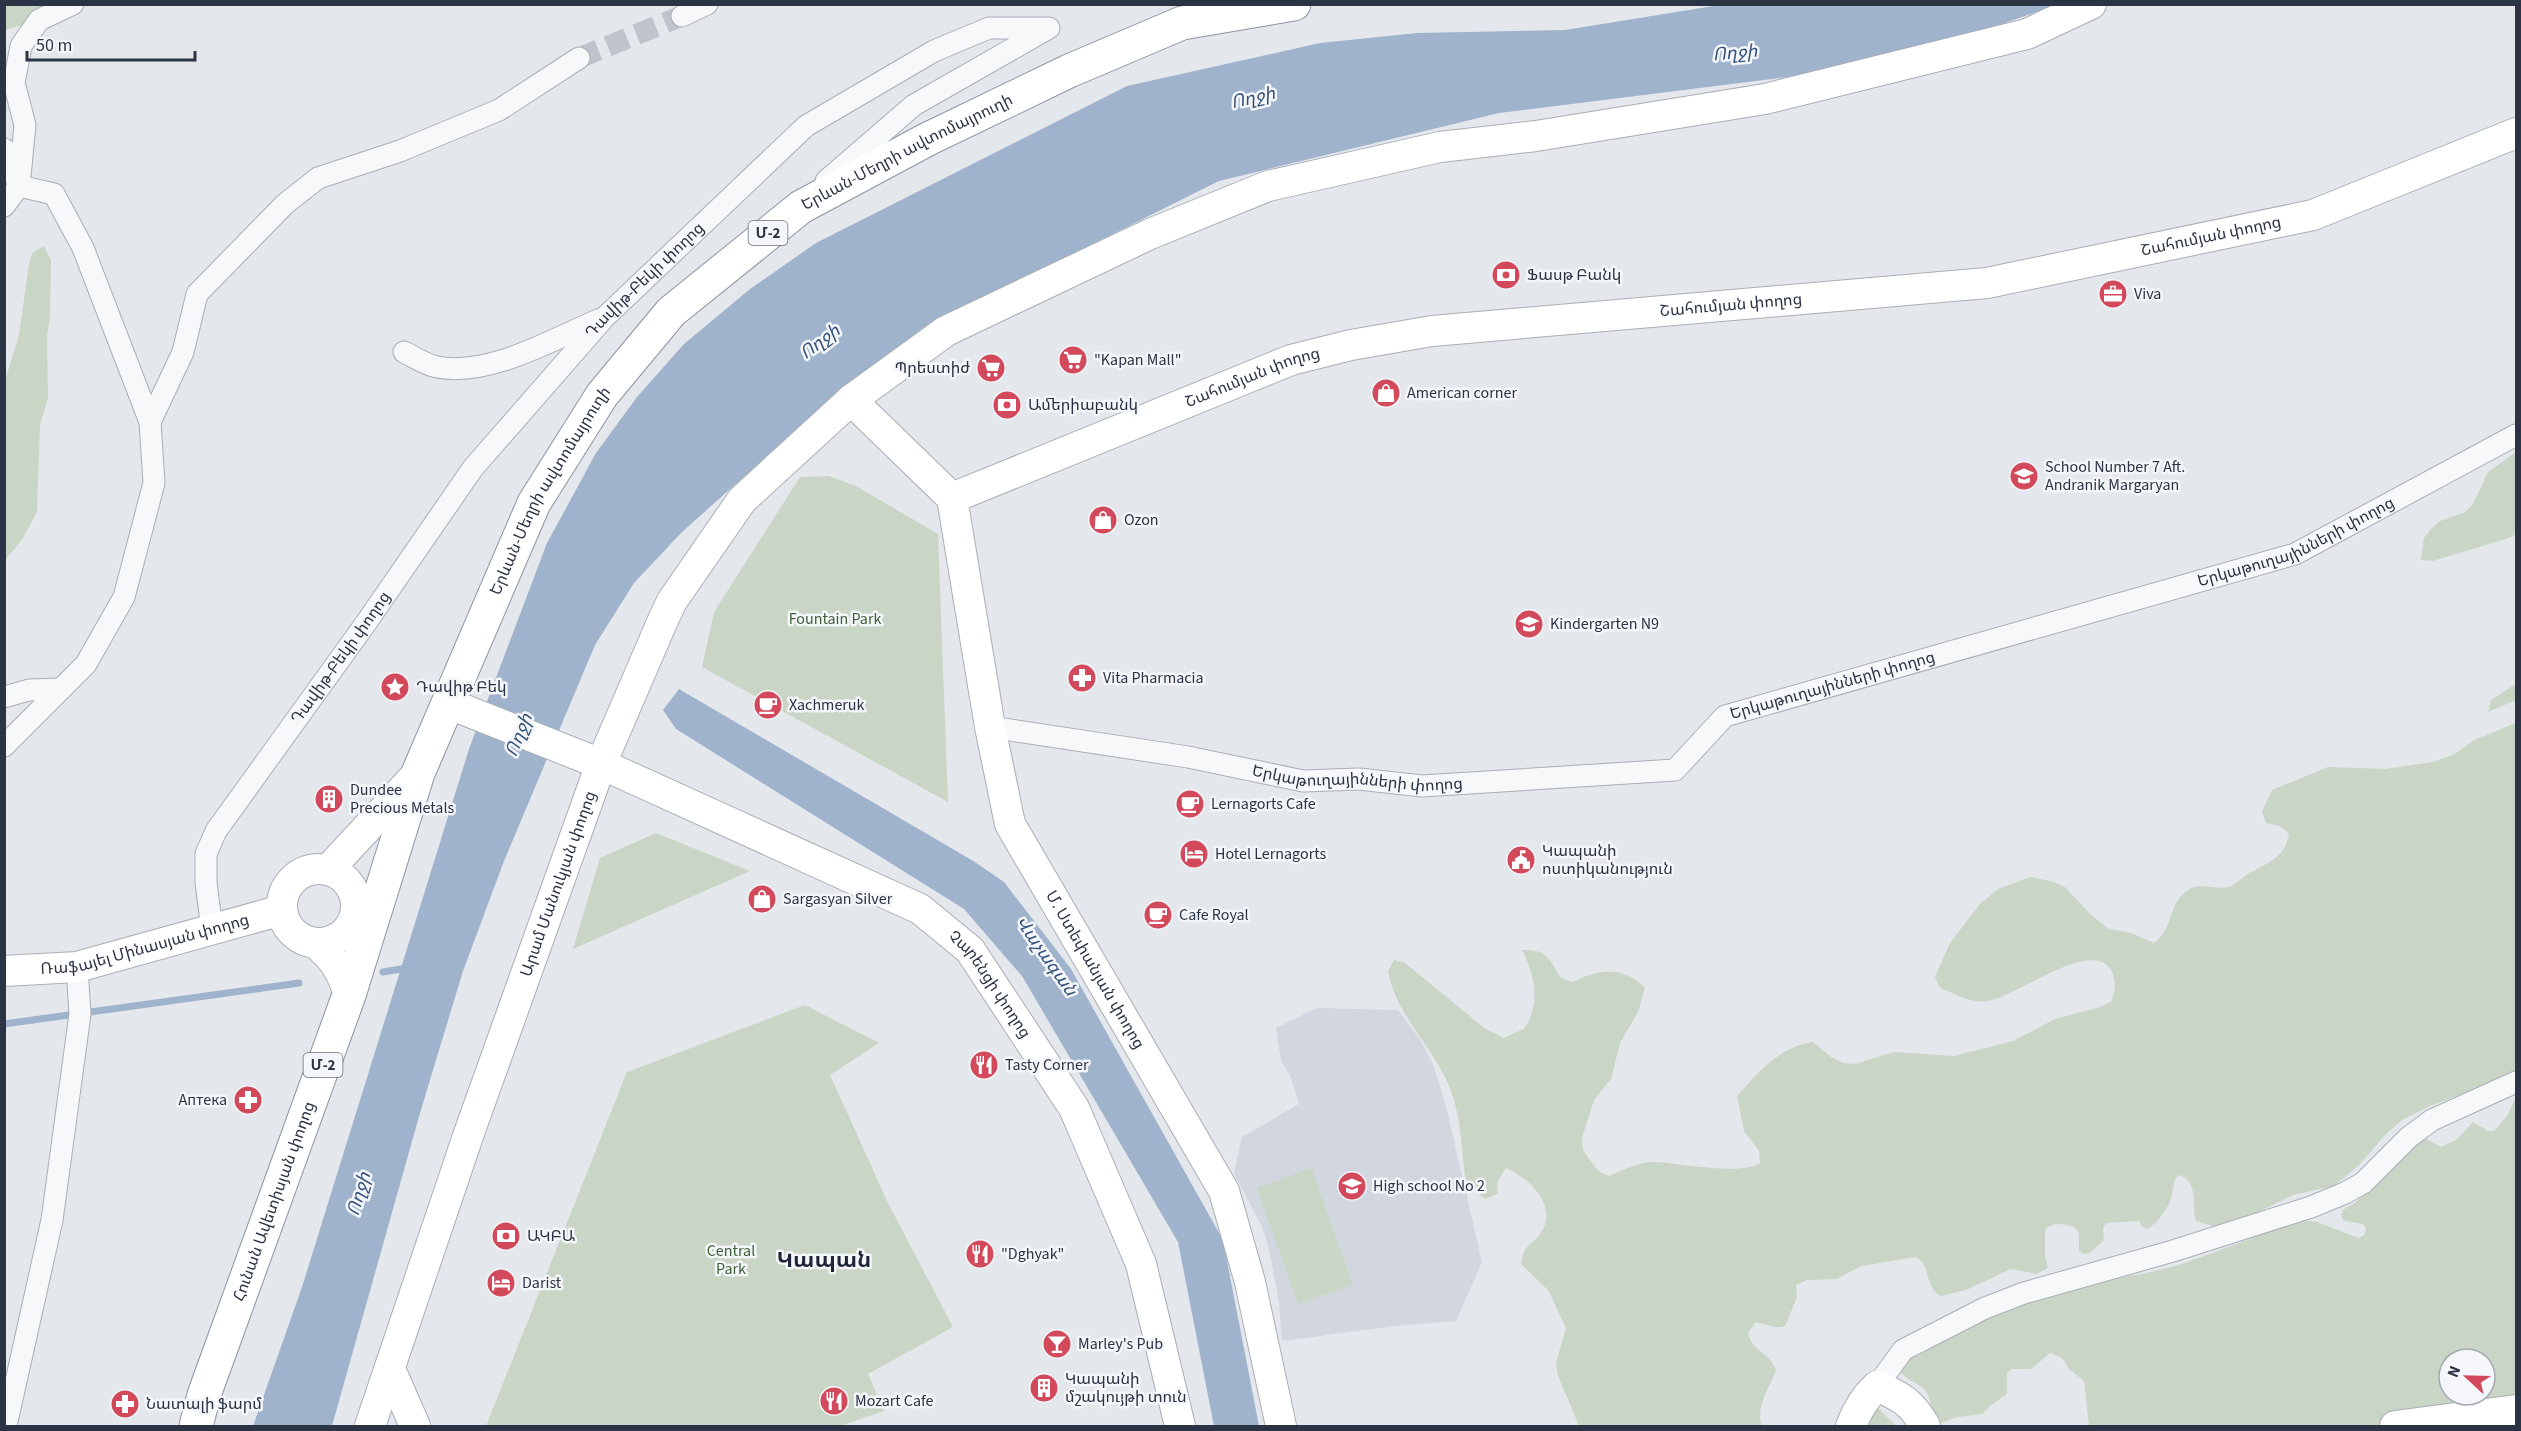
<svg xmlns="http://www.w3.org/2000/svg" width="2521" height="1431" font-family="'Source Sans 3','Noto Sans Armenian',sans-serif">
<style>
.built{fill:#d2d6de}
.green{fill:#c9d6c5;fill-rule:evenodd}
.water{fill:#9fb4cc}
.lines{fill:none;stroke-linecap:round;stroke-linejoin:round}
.stream{stroke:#9fb4cc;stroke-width:7}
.street-tunnel{stroke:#bfc3cb;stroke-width:21;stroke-dasharray:21 10;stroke-linecap:butt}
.street-casing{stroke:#a9aeb7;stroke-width:23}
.secondary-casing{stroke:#a9aeb7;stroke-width:32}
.highway-casing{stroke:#8b94a3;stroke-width:35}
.street{stroke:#f7f8fa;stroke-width:21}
.secondary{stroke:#fff;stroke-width:30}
.highway{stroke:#fff;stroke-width:33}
.labels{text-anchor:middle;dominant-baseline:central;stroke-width:5;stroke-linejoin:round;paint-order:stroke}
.shield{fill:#f4f6f9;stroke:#676e7b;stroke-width:1.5}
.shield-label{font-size:15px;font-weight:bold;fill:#2b3445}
.street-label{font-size:16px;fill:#2b3445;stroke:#f4f6f9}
.poi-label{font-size:16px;fill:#2b3445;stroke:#f4f6f9;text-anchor:start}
.park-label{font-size:16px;fill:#3f6138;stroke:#f4f6f9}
.water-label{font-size:18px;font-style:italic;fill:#34527a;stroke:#f4f6f9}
.district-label{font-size:22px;font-weight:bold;fill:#1d2536;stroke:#f4f6f9}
</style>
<rect width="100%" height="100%" fill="#e4e7ec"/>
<path class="built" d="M 1317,1008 L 1398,1010 L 1421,1041 L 1434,1067 L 1446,1106 L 1482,1262 L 1456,1321 L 1395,1326 L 1282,1341 L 1279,1302 L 1269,1249 L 1262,1227 L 1234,1173 L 1242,1137 L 1299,1104 L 1291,1078 L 1281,1060 L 1276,1028 Z"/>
<g class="green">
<path d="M 4,5 L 78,5 L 30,23 L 5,30 Z"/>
<path d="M 44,246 L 51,260 L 50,317 L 47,336 L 48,398 L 40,425 L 37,512 L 22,540 L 5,560 L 5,381 L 19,335 L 29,264 L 33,252 Z"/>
<path d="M 2516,452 L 2516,534 L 2509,538 L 2433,561 L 2421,560 L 2424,538 L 2431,529 L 2440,521 L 2465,512 L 2473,504 L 2488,472 Z"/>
<path d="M 829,476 L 856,486 L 938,534 L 948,802 L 702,667 L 714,612 L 800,477 Z"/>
<path d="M 2516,684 L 2516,700 L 2488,712 L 2491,700 Z"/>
<path d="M 2516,723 L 2516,1074 L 2430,1106 L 2402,1120 L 2386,1134 L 2360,1164 L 2334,1186 L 2293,1195 L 2254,1214 L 2219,1225 L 2213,1226 L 2196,1221 C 2191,1206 2200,1180 2178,1175 C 2172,1182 2174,1190 2171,1198 C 2168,1209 2157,1224 2147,1229 L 2142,1226 L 2139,1221 L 2106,1223 L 2103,1228 L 2104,1240 L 2090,1253 L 2084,1254 L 2079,1251 L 2079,1233 L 2075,1227 C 2063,1225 2054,1220 2045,1230 L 2045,1256 L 2048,1268 L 2036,1274 L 2011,1269 L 1966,1290 L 1941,1296 C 1923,1287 1933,1267 1916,1257 L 1861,1266 L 1837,1279 L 1807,1280 L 1796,1285 L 1797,1297 L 1785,1326 C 1773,1330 1766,1322 1755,1323 L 1748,1333 C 1752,1352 1768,1350 1776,1370 C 1769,1389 1755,1407 1762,1426 L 1579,1426 L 1558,1376 L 1556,1363 L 1566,1328 L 1548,1290 L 1521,1264 C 1523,1245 1530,1247 1540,1234 C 1560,1207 1529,1178 1506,1168 L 1497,1182 L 1498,1194 L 1485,1199 L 1466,1183 C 1461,1151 1462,1119 1450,1088 C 1434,1047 1396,1016 1388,971 L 1394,960 L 1405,963 L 1483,1027 L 1503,1038 L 1524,1029 C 1541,1004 1535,975 1522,950 C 1547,949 1549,959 1561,978 L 1573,982 C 1600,968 1623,966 1645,988 L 1638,1012 L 1620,1043 L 1611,1079 L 1594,1100 L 1582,1138 L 1583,1150 L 1590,1160 L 1598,1171 L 1609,1176 C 1623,1170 1638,1162 1654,1162 C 1679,1163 1740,1176 1760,1163 L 1759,1151 L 1744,1131 L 1737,1096 C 1758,1073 1780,1046 1813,1042 L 1831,1057 L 1843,1063 L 1855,1064 L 1894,1052 L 1954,1056 L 2013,1041 L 2055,1019 L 2100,1007 L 2111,1002 C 2115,991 2117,981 2111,970 C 2092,937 2016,997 1988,1001 C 1971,1004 1956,994 1940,988 L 1935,977 L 1950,943 L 1980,904 L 1998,889 L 2031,877 L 2054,882 L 2065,887 L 2091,915 L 2109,929 L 2131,933 L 2154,943 C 2175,927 2167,904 2188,890 C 2198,882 2217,890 2229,887 C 2236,885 2242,877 2248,874 C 2268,862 2284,859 2289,834 L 2280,826 L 2266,823 L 2262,812 L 2272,790 L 2328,767 L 2385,769 L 2433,762 L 2455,754 L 2474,740 Z"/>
<path d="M 656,833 L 750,871 L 573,949 L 600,858 Z"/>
<path d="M 805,1005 L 879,1043 L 830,1075 L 888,1203 L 953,1327 L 868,1374 L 884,1411 L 840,1426 L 486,1426 L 627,1072 Z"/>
<path d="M 2516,1097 L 2516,1426 L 2089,1426 L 2084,1381 L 2069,1369 L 2062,1358 L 2050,1353 L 2031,1369 L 2011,1369 L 2007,1374 L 2007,1394 L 1991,1405 L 1983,1414 L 1957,1417 L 1939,1424 L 1931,1418 C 1932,1379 1917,1391 1898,1370 L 1905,1356 L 1918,1356 L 1968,1324 L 1992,1317 L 2008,1308 L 2094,1281 L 2142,1274 L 2179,1265 L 2253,1238 L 2268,1227 L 2298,1219 L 2317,1222 L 2359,1238 L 2364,1235 L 2366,1229 L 2363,1224 L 2344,1221 L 2341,1215 L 2343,1210 L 2356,1202 L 2420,1139 L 2426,1139 L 2441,1147 L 2456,1140 L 2473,1122 L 2488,1131 L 2494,1131 L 2507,1116 ZM 2449,1359 L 2485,1359 L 2485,1395 L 2449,1395 Z"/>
<path d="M 1311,1168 L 1353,1285 L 1298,1304 L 1257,1188 Z"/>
<path d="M 1871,1401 L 1896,1426 L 1853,1426 Z"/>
</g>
<g class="water">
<path d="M 1726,4 L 2056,5 L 1985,30 L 1811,74 L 1499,113 L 1219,181 L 954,313 L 822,407 L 682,532 L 634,583 L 595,645 L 504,861 L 463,971 L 420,1113 L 332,1426 L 253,1426 L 302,1287 L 469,749 L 547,543 L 596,453 L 637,397 L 684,344 L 750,289 L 816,243 L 1127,86 L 1320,43 L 1417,33 L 1565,30 Z"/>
<path d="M 679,689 L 975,862 L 1004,882 L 1071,969 L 1223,1240 L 1259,1426 L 1214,1426 L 1178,1242 L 1022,976 L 964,909 L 676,729 L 663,710 Z"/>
</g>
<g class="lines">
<g class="stream">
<path d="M 383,972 L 407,968"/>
<path d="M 4,1024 L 299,983"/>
</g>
<path class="street-tunnel" d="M 579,58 L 682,16"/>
<g class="street-casing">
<g id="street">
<path d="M 682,16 L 707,4"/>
<path d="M 4,149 L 18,183"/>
<path d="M 19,186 L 25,125 L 14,83 L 21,46 L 39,20 L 73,4"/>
<path d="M 4,206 L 19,186"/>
<path d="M 404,352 C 414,357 426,365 437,367 C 489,377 551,340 598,320"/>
<path d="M 150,422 L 183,352 L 197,294 L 285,204 L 318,178 L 400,151 L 499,110 L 579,58"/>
<path d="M 4,697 L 29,690 L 61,689"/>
<path id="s1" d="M 990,727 L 1188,757 L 1303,781 L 1359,779 L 1422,786 L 1675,770 L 1725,716 L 2295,554 L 2516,435"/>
<path d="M 4,746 L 86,664 L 124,597 L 154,483 L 150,422 L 83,248 L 54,194 L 19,186"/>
<path id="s2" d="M 212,929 L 206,883 L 206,854 L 216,831 L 366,623 L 473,468 L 604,318 L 806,126 L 934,51 L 989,28 L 1049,28 L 914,105 L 826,181"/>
<path d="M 1877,1386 L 1903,1350 L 1985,1308 L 2024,1293 L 2173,1251 L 2311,1207 L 2345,1193 L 2363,1183 L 2409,1137 L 2432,1120 L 2516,1082"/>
<path d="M 6,1426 L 52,1220 L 80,1014 L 77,967"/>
</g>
</g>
<g class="secondary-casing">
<g id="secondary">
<path d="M 851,400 L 952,498"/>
<path id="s3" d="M 952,498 L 1291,360 L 1351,345 L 1432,331 L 1987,283 L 2313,215 L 2516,133"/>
<path id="s4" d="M 952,498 L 990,727 L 1010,824 L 1224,1191 L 1250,1282 L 1281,1426"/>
<path id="s5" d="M 447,703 L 601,764 L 920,909 L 970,950 L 1074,1108 L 1141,1264 L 1180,1426"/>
<circle cx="319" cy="906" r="37"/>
<path d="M 328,870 L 418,773"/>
<path d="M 315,943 C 334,958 342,972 349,995"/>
<path id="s6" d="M 4,971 L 77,967 L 282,910"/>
<path d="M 390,1369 L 415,1426"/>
<path id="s7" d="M 370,1426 L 468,1136 L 601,764 L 663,620 L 672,601 L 742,500 L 851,400 L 946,331 L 1150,234 L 1268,186 L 1440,147 L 1536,136 L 1765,99 L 2027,34 L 2091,4"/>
<path d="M 1851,1426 C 1857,1410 1864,1398 1877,1386 C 1902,1397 1912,1403 1925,1426"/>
<path d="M 2395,1426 L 2516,1410"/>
</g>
</g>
<g class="highway-casing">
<g id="highway">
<path id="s8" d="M 196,1426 L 204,1395 L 349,995 L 418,773 L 534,503 L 602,395 L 671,312 L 801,207 L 928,139 L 1069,71 L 1182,23 L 1294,4"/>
</g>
</g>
<use href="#street" class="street"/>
<use href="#secondary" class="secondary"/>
<use href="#highway" class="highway"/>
</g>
<defs>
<g id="bank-disc" transform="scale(1.5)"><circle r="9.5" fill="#d1495b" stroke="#f4f6f9"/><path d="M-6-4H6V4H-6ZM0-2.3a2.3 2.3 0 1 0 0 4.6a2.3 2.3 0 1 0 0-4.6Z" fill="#fff"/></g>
<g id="office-disc" transform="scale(1.5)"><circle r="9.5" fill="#d1495b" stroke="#f4f6f9"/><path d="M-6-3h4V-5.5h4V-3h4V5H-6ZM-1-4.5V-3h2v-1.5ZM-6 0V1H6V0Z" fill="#fff"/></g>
<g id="supermarket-disc" transform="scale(1.5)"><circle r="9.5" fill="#d1495b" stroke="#f4f6f9"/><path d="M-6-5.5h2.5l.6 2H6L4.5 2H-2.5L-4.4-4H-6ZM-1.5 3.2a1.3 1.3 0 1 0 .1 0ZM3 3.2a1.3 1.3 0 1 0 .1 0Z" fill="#fff"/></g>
<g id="shop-disc" transform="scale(1.5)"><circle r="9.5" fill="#d1495b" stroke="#f4f6f9"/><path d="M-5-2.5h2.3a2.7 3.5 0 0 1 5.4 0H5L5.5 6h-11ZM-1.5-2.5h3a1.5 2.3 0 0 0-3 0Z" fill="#fff"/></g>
<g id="school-disc" transform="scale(1.5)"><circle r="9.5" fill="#d1495b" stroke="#f4f6f9"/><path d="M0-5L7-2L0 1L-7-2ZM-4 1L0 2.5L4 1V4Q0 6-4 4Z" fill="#fff"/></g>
<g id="pharmacy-disc" transform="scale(1.5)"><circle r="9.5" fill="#d1495b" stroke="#f4f6f9"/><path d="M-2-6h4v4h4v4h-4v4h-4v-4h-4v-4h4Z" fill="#fff"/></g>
<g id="sight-disc" transform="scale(1.5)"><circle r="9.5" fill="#d1495b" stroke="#f4f6f9"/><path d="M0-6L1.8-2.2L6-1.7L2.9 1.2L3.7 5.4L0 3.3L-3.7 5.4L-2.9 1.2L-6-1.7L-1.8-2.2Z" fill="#fff"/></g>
<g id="cafe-disc" transform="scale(1.5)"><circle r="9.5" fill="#d1495b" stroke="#f4f6f9"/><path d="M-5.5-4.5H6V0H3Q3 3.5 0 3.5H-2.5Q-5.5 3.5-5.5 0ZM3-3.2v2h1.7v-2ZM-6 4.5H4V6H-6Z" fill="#fff"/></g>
<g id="building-disc" transform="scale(1.5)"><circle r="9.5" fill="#d1495b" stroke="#f4f6f9"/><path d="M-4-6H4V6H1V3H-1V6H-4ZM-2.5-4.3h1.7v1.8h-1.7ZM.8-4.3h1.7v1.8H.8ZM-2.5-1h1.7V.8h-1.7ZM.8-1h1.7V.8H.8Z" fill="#fff"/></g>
<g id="hotel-disc" transform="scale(1.5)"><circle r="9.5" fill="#d1495b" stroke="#f4f6f9"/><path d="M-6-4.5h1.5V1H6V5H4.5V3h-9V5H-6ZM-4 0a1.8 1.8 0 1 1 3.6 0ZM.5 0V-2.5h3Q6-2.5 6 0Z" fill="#fff"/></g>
<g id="civic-disc" transform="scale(1.5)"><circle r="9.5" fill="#d1495b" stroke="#f4f6f9"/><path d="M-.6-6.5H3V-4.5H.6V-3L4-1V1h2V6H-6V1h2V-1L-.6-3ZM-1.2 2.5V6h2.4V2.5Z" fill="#fff"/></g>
<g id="restaurant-disc" transform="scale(1.5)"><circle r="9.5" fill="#d1495b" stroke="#f4f6f9"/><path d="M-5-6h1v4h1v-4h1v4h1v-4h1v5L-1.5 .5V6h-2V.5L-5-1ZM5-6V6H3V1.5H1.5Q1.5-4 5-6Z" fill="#fff"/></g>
<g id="bar-disc" transform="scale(1.5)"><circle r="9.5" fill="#d1495b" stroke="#f4f6f9"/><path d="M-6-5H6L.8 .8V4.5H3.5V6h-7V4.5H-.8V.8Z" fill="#fff"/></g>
</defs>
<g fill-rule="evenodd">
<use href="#bank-disc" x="1506" y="275"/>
<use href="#office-disc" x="2113" y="294"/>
<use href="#supermarket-disc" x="1073" y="360"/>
<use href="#supermarket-disc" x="991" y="368"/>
<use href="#shop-disc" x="1386" y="393"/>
<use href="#bank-disc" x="1007" y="405"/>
<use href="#school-disc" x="2024" y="476"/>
<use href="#shop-disc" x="1103" y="520"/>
<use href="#school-disc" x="1529" y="624"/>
<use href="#pharmacy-disc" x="1082" y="678"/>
<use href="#sight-disc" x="395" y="687"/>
<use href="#cafe-disc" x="768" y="705"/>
<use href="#building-disc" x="329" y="799"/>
<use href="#cafe-disc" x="1190" y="804"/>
<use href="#hotel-disc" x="1194" y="854"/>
<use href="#civic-disc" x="1521" y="860"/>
<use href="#shop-disc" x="762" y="899"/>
<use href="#cafe-disc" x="1158" y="915"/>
<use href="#restaurant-disc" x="984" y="1065"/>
<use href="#pharmacy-disc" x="248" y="1100"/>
<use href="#school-disc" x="1352" y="1186"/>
<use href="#bank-disc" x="506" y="1236"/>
<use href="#restaurant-disc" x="980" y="1254"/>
<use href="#hotel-disc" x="501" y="1283"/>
<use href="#bar-disc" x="1057" y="1344"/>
<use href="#building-disc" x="1044" y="1388"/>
<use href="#restaurant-disc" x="834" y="1401"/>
<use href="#pharmacy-disc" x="125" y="1404"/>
</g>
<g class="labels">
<g class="shield">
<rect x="748.5" y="221" width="39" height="24" rx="4.5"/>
<rect x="303.5" y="1053" width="39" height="24" rx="4.5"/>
</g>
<g class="shield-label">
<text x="768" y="233">Մ-2</text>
<text x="323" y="1065">Մ-2</text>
</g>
<g class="street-label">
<text stroke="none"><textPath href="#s8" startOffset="1506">Երևան-Մեղրի ավտոմայրուղի</textPath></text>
<text stroke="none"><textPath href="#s3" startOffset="1296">Շահումյան փողոց</textPath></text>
<text stroke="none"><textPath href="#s2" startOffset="800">Դավիթ-Բեկի փողոց</textPath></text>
<text stroke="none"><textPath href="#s3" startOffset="810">Շահումյան փողոց</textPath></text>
<text stroke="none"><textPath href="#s3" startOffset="324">Շահումյան փողոց</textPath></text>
<text stroke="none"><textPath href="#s8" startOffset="1002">Երևան-Մեղրի ավտոմայրուղի</textPath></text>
<text stroke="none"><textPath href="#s1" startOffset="1362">Երկաթուղայինների փողոց</textPath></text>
<text stroke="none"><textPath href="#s2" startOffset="314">Դավիթ-Բեկի փողոց</textPath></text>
<text stroke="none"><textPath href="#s1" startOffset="876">Երկաթուղայինների փողոց</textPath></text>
<text stroke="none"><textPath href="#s1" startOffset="372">Երկաթուղայինների փողոց</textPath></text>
<text stroke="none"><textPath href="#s7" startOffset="574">Արամ Մանուկյան փողոց</textPath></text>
<text stroke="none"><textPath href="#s6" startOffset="144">Ռաֆայել Մինասյան փողոց</textPath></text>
<text stroke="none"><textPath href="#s4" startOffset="500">Մ. Ստեփանյան փողոց</textPath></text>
<text stroke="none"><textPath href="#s5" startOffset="620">Չարենցի փողոց</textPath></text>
<text stroke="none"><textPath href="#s8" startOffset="238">Հունան Ավետիսյան փողոց</textPath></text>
</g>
<g class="poi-label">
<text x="1527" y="275">Ֆասթ Բանկ</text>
<text x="2134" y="294">Viva</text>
<text x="1094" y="360">"Kapan Mall"</text>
<text x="970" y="368" text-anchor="end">Պրեստիժ</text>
<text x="1407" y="393">American corner</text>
<text x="1028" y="405">Ամերիաբանկ</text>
<text x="2045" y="467">School Number 7 Aft.<tspan x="2045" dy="18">Andranik Margaryan</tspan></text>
<text x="1124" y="520">Ozon</text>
<text x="1550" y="624">Kindergarten N9</text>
<text x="1103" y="678">Vita Pharmacia</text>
<text x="416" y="687">Դավիթ Բեկ</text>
<text x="789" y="705">Xachmeruk</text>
<text x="350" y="790">Dundee<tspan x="350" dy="18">Precious Metals</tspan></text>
<text x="1211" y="804">Lernagorts Cafe</text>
<text x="1542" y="851">Կապանի<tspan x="1542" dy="18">ոստիկանություն</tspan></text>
<text x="1215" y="854">Hotel Lernagorts</text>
<text x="783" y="899">Sargasyan Silver</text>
<text x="1179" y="915">Cafe Royal</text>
<text x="1005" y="1065">Tasty Corner</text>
<text x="227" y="1100" text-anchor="end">Аптека</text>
<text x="1373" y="1186">High school No 2</text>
<text x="527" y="1236">ԱԿԲԱ</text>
<text x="1001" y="1254">"Dghyak"</text>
<text x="522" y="1283">Darist</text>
<text x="1078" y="1344">Marley's Pub</text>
<text x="1065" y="1379">Կապանի<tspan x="1065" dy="18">մշակույթի տուն</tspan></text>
<text x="855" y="1401">Mozart Cafe</text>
<text x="146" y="1404">Նատալի ֆարմ</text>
</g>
<g class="park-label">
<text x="835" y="619">Fountain Park</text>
<text x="731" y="1251">Central<tspan x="731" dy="18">Park</tspan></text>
</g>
<g class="water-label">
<text transform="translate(1735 53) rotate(-5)">Ողջի</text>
<text transform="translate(1253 98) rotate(-13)">Ողջի</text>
<text transform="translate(820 342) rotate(-37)">Ողջի</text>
<text transform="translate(519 735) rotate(-68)">Ողջի</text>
<text transform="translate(1046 956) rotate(55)">Վաչագան</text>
<text transform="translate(359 1194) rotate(-74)">Ողջի</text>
</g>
<g class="district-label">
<text x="824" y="1260">Կապան</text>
</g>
</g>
<rect width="2521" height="1431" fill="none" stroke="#2b3445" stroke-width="12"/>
<g transform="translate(2467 1377) rotate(292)"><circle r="28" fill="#f4f6f9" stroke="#a4a8b1" stroke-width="1.5"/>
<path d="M0-4.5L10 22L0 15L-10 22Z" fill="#d1495b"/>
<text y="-9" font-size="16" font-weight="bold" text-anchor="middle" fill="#2b3445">N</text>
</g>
<path d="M27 51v9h168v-9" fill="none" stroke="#2b3445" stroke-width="3"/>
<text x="36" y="51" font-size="18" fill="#2b3445" stroke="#f4f6f9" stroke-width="4.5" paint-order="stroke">50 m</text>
</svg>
